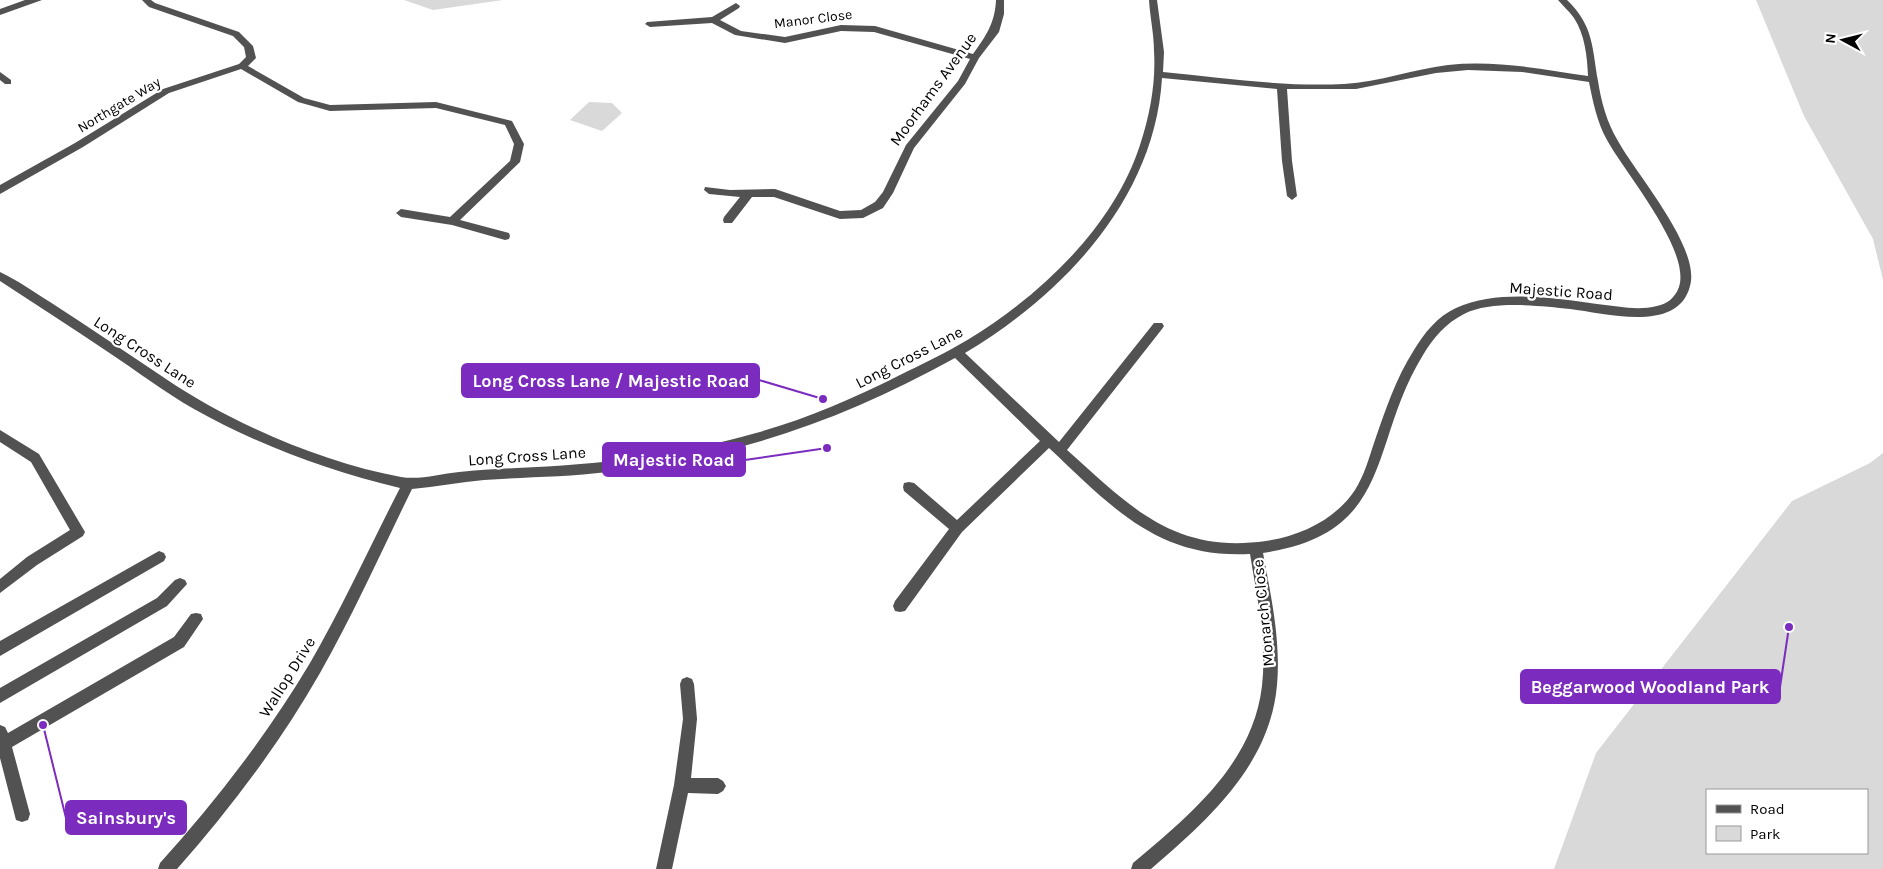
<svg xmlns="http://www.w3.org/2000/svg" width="1883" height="869" font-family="Karla,sans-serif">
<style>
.green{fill:#d9d9d9;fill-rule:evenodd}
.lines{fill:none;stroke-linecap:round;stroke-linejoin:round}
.minor{fill:#525252;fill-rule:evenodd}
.labels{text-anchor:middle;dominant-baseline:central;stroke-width:4.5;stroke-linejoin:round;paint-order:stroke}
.far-street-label{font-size:14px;fill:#000;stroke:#fff}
.street-label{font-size:16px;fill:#000;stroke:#fff}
.leader{fill:none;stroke:#7b2cbf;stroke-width:2}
.callout-dot{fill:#7b2cbf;stroke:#fff;stroke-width:2}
.callout{fill:#7b2cbf;stroke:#7b2cbf;stroke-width:2}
.callout-label{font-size:18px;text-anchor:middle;font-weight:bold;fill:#fff}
</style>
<rect width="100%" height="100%" fill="#fff"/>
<g class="green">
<path d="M 404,0 L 503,0 L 433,10 Z"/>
<path d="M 1756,0 L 1883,0 L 1883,280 L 1873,239 L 1804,116 Z"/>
<path d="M 589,102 L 612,103 L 622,113 L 602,131 L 570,120 Z"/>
<path d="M 1883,453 L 1883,869 L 1554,869 L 1596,753 L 1792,501 L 1870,463 ZM 1707,790 L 1867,790 L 1867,853 L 1707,853 Z"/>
</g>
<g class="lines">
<g class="minor">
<path d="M 25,0 L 42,0 L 0,15 L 0,9 Z"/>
<path d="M 142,0 L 151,0 L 155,3 L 239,32 L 253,46 L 256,58 L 248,66 L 304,98 L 330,105 L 436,102 L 512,121 L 524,144 L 520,162 L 460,220 L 509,233 L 510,236 L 509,239 L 505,240 L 452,225 L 401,217 L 396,213 L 401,209 L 450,217 L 510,161 L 514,144 L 505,125 L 436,108 L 330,111 L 298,102 L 241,69 L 169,93 L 83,147 L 0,194 L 0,185 L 75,143 L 163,89 L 239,64 L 246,57 L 244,47 L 233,36 L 149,7 Z"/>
<path d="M 996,0 L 1004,0 L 1004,14 L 999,32 L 979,58 L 965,84 L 914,148 L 893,193 L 883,208 L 863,218 L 840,219 L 774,197 L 752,197 L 732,223 L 724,223 L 723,220 L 724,217 L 740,197 L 709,194 L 704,190 L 705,187 L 730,190 L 775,189 L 840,211 L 861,210 L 875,202 L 883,192 L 906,145 L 958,81 L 970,59 L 874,32 L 841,31 L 785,43 L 735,35 L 712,23 L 650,27 L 645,24 L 647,22 L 712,17 L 736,3 L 740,6 L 739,8 L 720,20 L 741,31 L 785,37 L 841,25 L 875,26 L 973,54 C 986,36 995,23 996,0 Z"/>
<path d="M 1149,0 L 1157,0 L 1164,52 L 1163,72 C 1223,78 1284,87 1344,84 C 1380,82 1413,69 1448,65 C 1495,60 1542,69 1588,76 C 1587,56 1585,35 1574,18 C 1569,11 1563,6 1558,0 L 1567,0 C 1594,26 1592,48 1598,81 C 1601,101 1607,123 1618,141 C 1636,174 1701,248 1690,286 C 1678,334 1605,313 1570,309 C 1539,306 1492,300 1464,314 C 1446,323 1433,338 1423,355 C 1368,444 1396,533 1263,553 C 1271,596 1281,641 1277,685 C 1270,765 1208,820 1151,869 L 1131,869 L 1133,863 C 1189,816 1253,764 1262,686 C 1267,642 1257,597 1250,554 C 1157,559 1111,506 1049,448 L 962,532 L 905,611 L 900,612 L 895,611 L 893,606 L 895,601 L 949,529 L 904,491 L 903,487 L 904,483 L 909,482 L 914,483 L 957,520 L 1040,441 L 955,358 C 842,420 738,457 608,472 C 567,477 525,477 484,480 C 460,482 436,487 412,489 C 382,550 354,613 320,673 C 280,743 231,808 177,869 L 158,869 L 160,863 C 216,801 267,735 310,663 C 343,606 370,546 400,488 C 328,471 258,445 194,409 C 164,392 137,371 108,352 C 73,328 36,305 0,281 L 0,272 C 17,280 34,292 50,302 C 89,327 127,353 166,379 C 231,423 323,463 401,477 C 420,480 440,474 459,472 C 478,470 498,469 517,468 C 598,465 678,455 756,433 C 806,419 852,399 898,376 C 922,364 946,353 969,339 C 1041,295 1114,226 1140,145 C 1150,115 1156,82 1154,51 C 1154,34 1150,17 1149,0 ZM 1468,70 L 1522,72 L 1589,82 C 1593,102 1597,122 1607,140 C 1625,173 1691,250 1679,287 C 1675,298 1667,304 1657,306 C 1637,311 1617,306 1597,304 C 1552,298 1499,289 1456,308 C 1438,316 1424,333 1414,350 C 1396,378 1385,411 1374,443 C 1369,458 1364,476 1355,490 C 1335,520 1300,536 1266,541 C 1173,554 1130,506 1067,450 L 1162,329 L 1164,326 L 1162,323 L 1154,323 L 1059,442 L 965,353 C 1064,294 1155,198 1162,78 L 1277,89 L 1282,161 L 1287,196 L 1292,200 L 1297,196 L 1292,161 L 1287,89 L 1356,89 L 1436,73 Z"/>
<path d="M 0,72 L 11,80 L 11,84 L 5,84 L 0,80 Z"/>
<path d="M 0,430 L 39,454 L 85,532 L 83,536 L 37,565 L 0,593 L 0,579 L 27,557 L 70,530 L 31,462 L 0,442 Z"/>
<path d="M 159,551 L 164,553 L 166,557 L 164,561 L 0,656 L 0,641 Z"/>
<path d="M 180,578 L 185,580 L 187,584 L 167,606 L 0,703 L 0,688 L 157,598 L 175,580 Z"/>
<path d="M 196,613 L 201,614 L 203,619 L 184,647 L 12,747 L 30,814 L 28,820 L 22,822 L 16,820 L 0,758 L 0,725 L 5,727 L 8,733 L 174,637 L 191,614 Z"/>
<path d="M 687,677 L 692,679 L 694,684 L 697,719 L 691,778 L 718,778 L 723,781 L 726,786 L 723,791 L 718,794 L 688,793 L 672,869 L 656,869 L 674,785 L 683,719 L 680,684 L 682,679 Z"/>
</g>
</g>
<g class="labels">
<g class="far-street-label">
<text transform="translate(813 19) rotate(-7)">Manor Close</text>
<text transform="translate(119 105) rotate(-31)">Northgate Way</text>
</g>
<g class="street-label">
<text transform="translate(933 89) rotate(-54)">Moorhams Avenue</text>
<text transform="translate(1561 291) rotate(4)">Majestic Road</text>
<text transform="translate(145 352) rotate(33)">Long Cross Lane</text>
<text transform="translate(909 357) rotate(-27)">Long Cross Lane</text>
<text transform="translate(527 456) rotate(-4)">Long Cross Lane</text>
<text transform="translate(1263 613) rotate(-96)">Monarch Close</text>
<text transform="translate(287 677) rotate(-58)">Wallop Drive</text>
</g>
</g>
<path class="leader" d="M823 399L759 380M827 448L745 460M1789 627L1780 687M43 725L66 818"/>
<g class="callout-dot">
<circle cx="823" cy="399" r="5"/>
<circle cx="827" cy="448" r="5"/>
<circle cx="1789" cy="627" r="5"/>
<circle cx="43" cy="725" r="5"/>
</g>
<g class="callout">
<rect x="462" y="364" width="297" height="33" rx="5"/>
<rect x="603" y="443" width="142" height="33" rx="5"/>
<rect x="1521" y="670" width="259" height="33" rx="5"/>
<rect x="66" y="801" width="120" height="33" rx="5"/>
</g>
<g class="callout-label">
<text x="611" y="387">Long Cross Lane / Majestic Road</text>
<text x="674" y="466">Majestic Road</text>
<text x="1650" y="693">Beggarwood Woodland Park</text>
<text x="126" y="824">Sainsbury's</text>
</g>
<rect x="1706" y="789" width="162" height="65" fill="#ffffff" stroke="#999999"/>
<rect x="1716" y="805" width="25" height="8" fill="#525252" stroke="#999999"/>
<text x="1750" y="814" font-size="15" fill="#000000">Road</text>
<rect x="1716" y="826" width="25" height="15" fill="#d9d9d9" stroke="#999999"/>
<text x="1750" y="839" font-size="15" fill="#000000">Park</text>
<g transform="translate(1843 40) rotate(277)" stroke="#ffffff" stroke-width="4" paint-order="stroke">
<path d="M0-4L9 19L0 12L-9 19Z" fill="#000000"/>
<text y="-8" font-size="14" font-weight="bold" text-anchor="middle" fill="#000000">N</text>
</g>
</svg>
